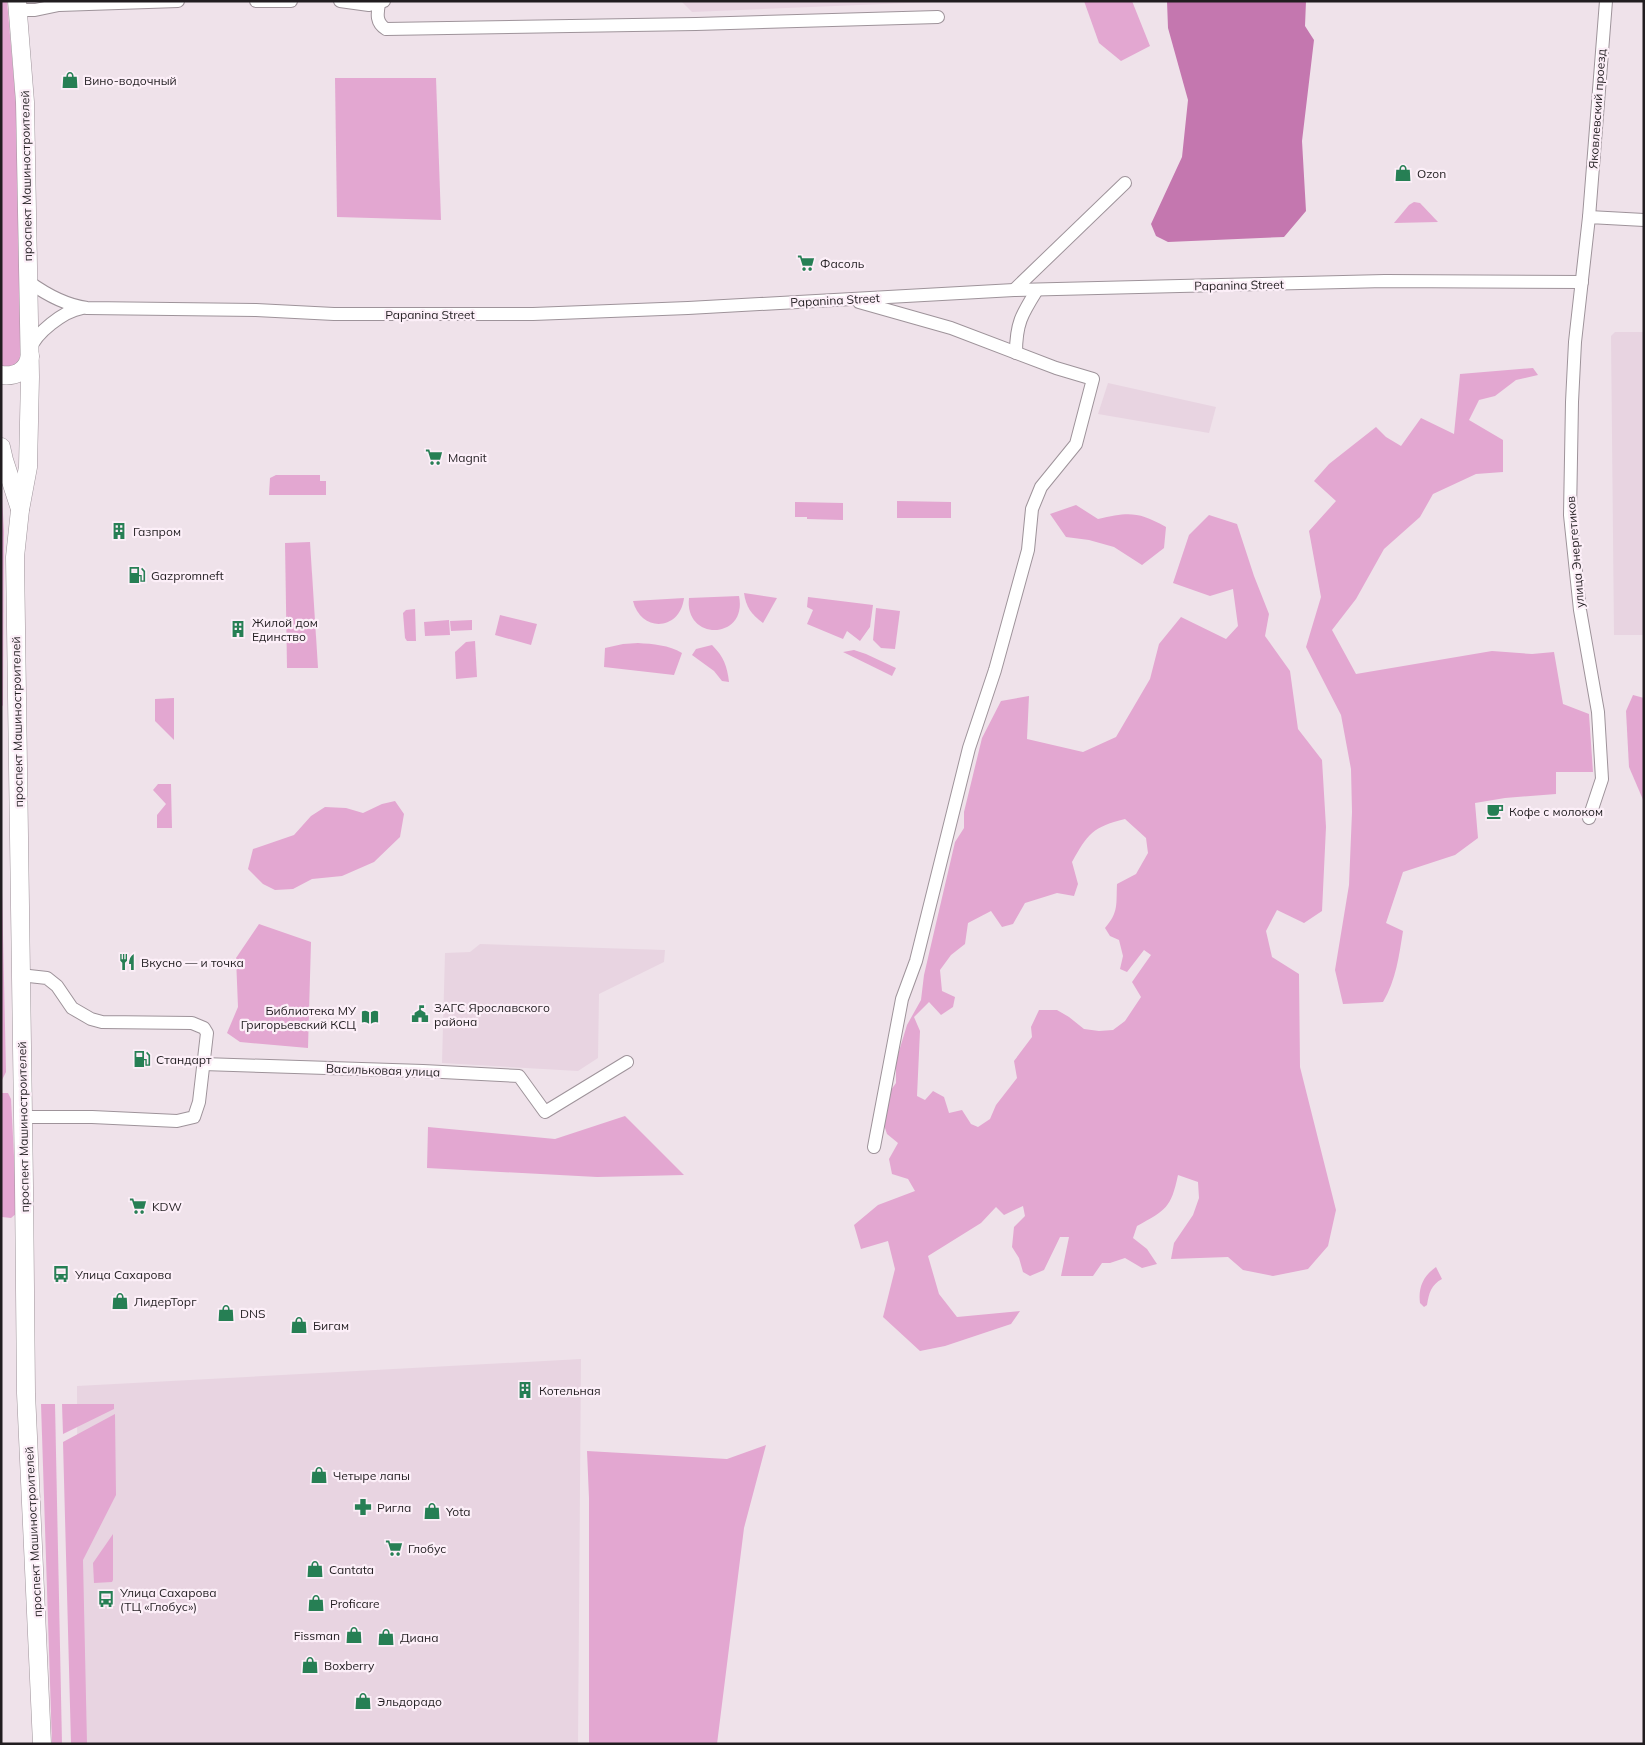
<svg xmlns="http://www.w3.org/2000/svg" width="1645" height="1745" font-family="Mulish,sans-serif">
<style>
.built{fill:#e8d4e1}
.green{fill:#e3a7d1;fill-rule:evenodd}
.water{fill:#c477af}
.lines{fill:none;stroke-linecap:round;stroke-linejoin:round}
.street-casing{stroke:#9e939a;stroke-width:14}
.secondary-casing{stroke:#9e939a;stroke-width:19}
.street{stroke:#fff;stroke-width:12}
.secondary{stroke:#fff;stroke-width:18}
.labels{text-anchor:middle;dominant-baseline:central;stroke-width:4.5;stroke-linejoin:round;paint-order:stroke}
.poi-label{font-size:12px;fill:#211d20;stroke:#fceff8;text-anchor:start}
.street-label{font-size:12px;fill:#211d20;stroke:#fceff8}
</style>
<rect width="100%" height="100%" fill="#efe2ea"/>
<g class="built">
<path d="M 681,1 L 956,1 L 692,12 Z"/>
<path d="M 1615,332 L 1644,332 L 1644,635 L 1614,635 L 1611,336 Z"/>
<path d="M 1108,383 L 1216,407 L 1209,433 L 1098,414 Z"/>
<path d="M 480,944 L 665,950 L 664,962 L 599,994 L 598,1058 L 578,1071 L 442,1063 L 445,953 L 470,952 Z"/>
<path d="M 581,1359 L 578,1744 L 78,1744 L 77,1386 Z"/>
</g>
<g class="green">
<path d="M 1,1 L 7,1 L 16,103 L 21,351 C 20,364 14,369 1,366 Z"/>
<path d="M 1084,1 L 1132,1 L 1150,46 L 1121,61 L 1099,43 Z"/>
<path d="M 335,78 L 436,78 L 441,220 L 337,217 Z"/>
<path d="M 1414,202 L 1420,203 L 1438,222 L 1394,223 L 1409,205 Z"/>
<path d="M 1533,368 L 1538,375 L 1516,380 L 1495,396 L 1479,400 L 1469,420 L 1503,440 L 1503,472 L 1476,474 L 1433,494 L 1420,517 L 1384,549 L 1356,599 L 1332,630 L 1356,674 L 1492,651 L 1532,654 L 1554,652 L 1563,704 L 1589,714 L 1593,772 L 1556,772 L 1556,794 L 1505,798 L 1475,803 L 1478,838 L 1455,855 L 1403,872 L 1386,923 L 1403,931 C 1399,956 1396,980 1383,1002 L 1343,1004 L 1335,970 L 1349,885 L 1352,812 L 1351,769 L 1341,715 L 1306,647 L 1321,597 L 1309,531 L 1336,501 L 1314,481 L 1329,464 L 1376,427 L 1386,437 L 1401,446 L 1421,418 L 1454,434 L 1460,374 Z"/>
<path d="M 276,475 L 320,475 L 320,481 L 326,481 L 326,495 L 269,495 L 270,478 Z"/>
<path d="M 1,480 L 4,531 L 3,705 L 1,708 Z"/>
<path d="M 897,501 L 951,502 L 951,518 L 897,518 Z"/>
<path d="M 795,502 L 843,503 L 843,520 L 807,519 L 807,517 L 795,517 Z"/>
<path d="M 1076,505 L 1098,519 C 1128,512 1138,511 1166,527 L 1164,548 L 1142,565 L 1114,547 L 1089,540 L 1066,537 L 1050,514 Z"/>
<path d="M 1209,515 L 1237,524 L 1254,576 L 1269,614 L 1265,636 L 1290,671 L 1298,729 L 1322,760 L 1326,827 L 1322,911 L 1304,923 L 1277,910 L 1266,931 L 1272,957 L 1299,974 L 1300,1067 L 1336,1210 L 1328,1246 L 1308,1269 L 1273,1276 L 1243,1270 L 1228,1257 L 1171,1259 L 1174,1243 L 1193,1215 L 1199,1198 L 1198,1182 L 1178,1175 C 1171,1208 1166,1210 1137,1226 L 1133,1238 L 1147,1249 L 1157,1264 L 1142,1268 L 1125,1258 L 1110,1263 L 1102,1263 L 1093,1276 L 1061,1276 L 1069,1237 L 1060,1237 L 1044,1270 L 1030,1276 L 1023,1272 L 1019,1258 L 1012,1247 L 1014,1227 L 1025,1216 L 1023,1206 L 1004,1215 L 996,1207 L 981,1223 L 928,1256 L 939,1294 L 957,1317 L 1020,1311 L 1011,1324 L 945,1346 L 920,1351 L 883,1317 L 895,1269 L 888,1241 L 861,1249 L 854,1225 L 878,1205 L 915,1191 L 908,1179 L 892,1174 L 889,1159 L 898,1143 L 887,1134 L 881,1116 L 886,1097 L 896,1083 L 896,1061 L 907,1025 L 921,1000 L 924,975 L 955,842 L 964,828 L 964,812 L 982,738 L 1001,701 L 1029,696 L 1027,739 L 1083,752 L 1116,737 L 1150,679 L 1159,644 L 1181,617 L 1226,639 L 1238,626 L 1233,589 L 1210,596 L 1173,583 L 1189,535 ZM 1125,819 L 1146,838 L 1148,853 L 1136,874 L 1117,884 C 1116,904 1119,912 1105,928 L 1110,936 L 1119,940 L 1123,956 L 1120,969 L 1127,972 L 1144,950 L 1151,955 L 1132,982 L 1141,997 L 1125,1021 L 1113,1030 L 1099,1031 L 1084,1029 L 1069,1017 L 1057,1010 L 1039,1010 L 1031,1027 L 1032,1037 L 1014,1061 L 1017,1078 L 996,1105 L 990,1119 L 978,1127 L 971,1124 L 962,1110 L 949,1113 L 944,1097 L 933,1091 L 925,1100 L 917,1096 L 920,1031 L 914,1017 L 929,1002 L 941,1015 L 953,1007 L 955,997 L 942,991 L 940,970 L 951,955 L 965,944 L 968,923 L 991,911 L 1002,927 L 1013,924 L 1025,903 L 1057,893 L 1074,896 L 1078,884 L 1072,862 C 1088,834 1092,827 1125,819 Z"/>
<path d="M 310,542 L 318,668 L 287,668 L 285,543 Z"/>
<path d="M 744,593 L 777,598 L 763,623 C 751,614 746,607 744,593 Z"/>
<path d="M 739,596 C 748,640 684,642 689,598 Z"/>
<path d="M 808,597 L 873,605 L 870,627 L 860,641 L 847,631 L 843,639 L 807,624 L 813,610 L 807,607 Z"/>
<path d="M 684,598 C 680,631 641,633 633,601 Z"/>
<path d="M 876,608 L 900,611 L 895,649 L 881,648 L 873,640 Z"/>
<path d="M 415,609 L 416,641 L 407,641 L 405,638 L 403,613 L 406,610 Z"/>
<path d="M 500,615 L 537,624 L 531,645 L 495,635 Z"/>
<path d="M 449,620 L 450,635 L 425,636 L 424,622 Z"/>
<path d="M 472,620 L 472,630 L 451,631 L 450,621 Z"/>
<path d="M 475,641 L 477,677 L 456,679 L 455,652 L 466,642 Z"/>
<path d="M 638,643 C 653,644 669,645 682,653 L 674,675 L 604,667 L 605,648 L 623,644 Z"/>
<path d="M 712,645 C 724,657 727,666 729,682 L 722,681 L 714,671 L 692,655 L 696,649 Z"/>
<path d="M 854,650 L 866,654 L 896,668 L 892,676 L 843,652 Z"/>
<path d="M 1633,695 L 1644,698 L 1644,802 L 1629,767 L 1626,711 Z"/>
<path d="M 174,698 L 174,740 L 155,721 L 155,699 Z"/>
<path d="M 158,784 L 171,784 L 172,828 L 157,828 L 157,815 L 166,804 L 153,790 Z"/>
<path d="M 395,801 L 404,814 L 400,837 L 374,862 L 342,876 L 312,879 L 293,889 L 275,890 L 263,884 L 248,869 L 253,849 L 294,835 L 311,816 L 325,807 L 346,808 L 363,813 L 382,804 Z"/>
<path d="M 1,843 L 6,1072 L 1,1082 Z"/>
<path d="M 259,924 L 311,942 L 308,1048 L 240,1042 L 227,1033 L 238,1007 L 236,958 Z"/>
<path d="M 1,1093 L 8,1093 L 11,1099 L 17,1213 L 11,1218 L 2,1217 Z"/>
<path d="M 625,1116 L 684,1175 L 597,1177 L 427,1168 L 428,1127 L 555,1139 Z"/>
<path d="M 1436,1267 L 1442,1279 C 1431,1285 1429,1293 1427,1305 L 1424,1307 L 1420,1303 C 1418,1288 1423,1276 1436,1267 Z"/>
<path d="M 41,1404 L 55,1404 L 62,1744 L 52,1744 Z"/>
<path d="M 62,1404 L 114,1404 L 114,1409 L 63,1434 Z"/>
<path d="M 115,1414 L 116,1495 L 83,1560 L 87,1744 L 71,1744 L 63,1442 Z"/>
<path d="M 766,1445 L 744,1528 L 717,1744 L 589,1744 L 589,1498 L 587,1451 L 727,1459 Z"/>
<path d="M 113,1534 L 113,1580 L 112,1582 L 94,1583 L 93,1563 Z"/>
</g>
<path class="water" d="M 1167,1 L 1306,1 L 1305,26 L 1314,40 L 1302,141 L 1306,211 L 1284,237 L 1168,242 L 1156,236 L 1151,224 L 1182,157 L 1188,100 L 1168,28 Z"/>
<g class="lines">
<g class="street-casing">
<g id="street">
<path d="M 256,1 L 291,1"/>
<path d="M 340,1 L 369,5 L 384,1"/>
<path d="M 379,4 C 377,14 376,23 386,29 L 696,24 L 938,17"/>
<path d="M 18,10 L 35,10 L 59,5 L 178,1"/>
<path d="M 1589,217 L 1606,1"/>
<path d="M 29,282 C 47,295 65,305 87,308 L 256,310 L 334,314 L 533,314 L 688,308 L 1014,290 L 1385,281 L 1582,282"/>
<path d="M 1014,290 L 1125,183"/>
<path d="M 859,302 L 951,328 L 1056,368 L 1093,379 L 1076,444 L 1041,487 L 1032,509 L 1028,550 L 995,670 L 969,748 L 916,961 L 902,999 L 874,1147"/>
<path d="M 30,350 C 35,333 64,311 82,308"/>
<path d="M 1016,353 C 1016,323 1022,314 1037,290"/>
<path d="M 1589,818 L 1602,779 L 1598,712 L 1580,610 L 1570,515 L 1572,402 L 1575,342 L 1589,217 L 1644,220"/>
<path d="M 20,975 L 47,978 L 57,986 L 72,1008 L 91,1019 L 102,1022 L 192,1023 L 204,1028 L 207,1033 L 199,1102 L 194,1117 L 177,1121 L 92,1117 L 23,1117"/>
<path d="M 203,1064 L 423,1071 L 519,1076 L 545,1112 L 627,1062"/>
</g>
</g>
<g class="secondary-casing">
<g id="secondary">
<path d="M 17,1 L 25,102 L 30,377 L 28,467 L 20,510 L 15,557 L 24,1186 L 26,1393 L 42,1744"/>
<path d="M 1,375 C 16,377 27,371 30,356"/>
<path d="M 1,447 L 4,460 L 20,509"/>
</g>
</g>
<use href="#street" class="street"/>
<use href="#secondary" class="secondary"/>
</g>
<defs>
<g id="shop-bare" transform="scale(1.35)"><path d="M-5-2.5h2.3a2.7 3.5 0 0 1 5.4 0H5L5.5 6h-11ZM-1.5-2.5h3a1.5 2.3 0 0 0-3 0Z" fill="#267f54" stroke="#fceff8" stroke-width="2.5" paint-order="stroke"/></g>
<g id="supermarket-bare" transform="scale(1.35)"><path d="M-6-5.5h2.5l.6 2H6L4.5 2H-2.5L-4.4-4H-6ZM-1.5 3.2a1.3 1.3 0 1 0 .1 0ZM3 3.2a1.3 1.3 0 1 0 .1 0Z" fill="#267f54" stroke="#fceff8" stroke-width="2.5" paint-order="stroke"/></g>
<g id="building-bare" transform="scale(1.35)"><path d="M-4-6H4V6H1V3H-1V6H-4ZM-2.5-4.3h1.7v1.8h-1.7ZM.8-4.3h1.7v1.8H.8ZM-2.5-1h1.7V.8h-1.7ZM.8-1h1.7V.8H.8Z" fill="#267f54" stroke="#fceff8" stroke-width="2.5" paint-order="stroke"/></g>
<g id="fuel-bare" transform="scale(1.35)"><path d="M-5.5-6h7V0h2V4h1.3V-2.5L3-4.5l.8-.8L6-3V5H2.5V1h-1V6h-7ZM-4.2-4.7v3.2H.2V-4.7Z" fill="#267f54" stroke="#fceff8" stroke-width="2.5" paint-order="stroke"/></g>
<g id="cafe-bare" transform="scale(1.35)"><path d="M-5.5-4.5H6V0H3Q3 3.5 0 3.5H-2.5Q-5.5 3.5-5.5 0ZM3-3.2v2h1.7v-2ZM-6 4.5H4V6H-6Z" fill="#267f54" stroke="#fceff8" stroke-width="2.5" paint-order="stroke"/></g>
<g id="restaurant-bare" transform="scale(1.35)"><path d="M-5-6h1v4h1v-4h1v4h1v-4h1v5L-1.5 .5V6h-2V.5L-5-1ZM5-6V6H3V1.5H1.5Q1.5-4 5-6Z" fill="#267f54" stroke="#fceff8" stroke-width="2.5" paint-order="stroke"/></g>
<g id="civic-bare" transform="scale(1.35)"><path d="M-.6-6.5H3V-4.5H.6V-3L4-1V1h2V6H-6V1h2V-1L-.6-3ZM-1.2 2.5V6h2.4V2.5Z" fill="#267f54" stroke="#fceff8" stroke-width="2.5" paint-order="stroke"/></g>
<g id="library-bare" transform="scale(1.35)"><path d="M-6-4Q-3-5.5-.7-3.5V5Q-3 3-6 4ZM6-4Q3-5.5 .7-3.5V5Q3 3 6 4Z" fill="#267f54" stroke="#fceff8" stroke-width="2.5" paint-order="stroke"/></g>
<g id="bus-bare" transform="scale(1.35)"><path d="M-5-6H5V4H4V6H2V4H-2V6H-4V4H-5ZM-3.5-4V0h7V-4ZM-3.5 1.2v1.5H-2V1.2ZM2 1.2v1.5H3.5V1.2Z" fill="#267f54" stroke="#fceff8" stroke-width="2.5" paint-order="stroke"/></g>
<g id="pharmacy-bare" transform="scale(1.35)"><path d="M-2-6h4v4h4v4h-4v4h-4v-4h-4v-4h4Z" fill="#267f54" stroke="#fceff8" stroke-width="2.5" paint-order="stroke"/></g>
</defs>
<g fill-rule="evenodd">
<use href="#shop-bare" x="70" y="80"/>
<use href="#shop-bare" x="1403" y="173"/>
<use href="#supermarket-bare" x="806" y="263"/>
<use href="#supermarket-bare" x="434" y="457"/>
<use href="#building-bare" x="119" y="531"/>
<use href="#fuel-bare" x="137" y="575"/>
<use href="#building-bare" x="238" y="629"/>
<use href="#cafe-bare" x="1495" y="811"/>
<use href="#restaurant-bare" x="127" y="962"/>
<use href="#civic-bare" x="420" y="1014"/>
<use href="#library-bare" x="370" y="1017"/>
<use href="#fuel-bare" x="142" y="1059"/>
<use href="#supermarket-bare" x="138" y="1206"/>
<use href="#bus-bare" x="61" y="1274"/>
<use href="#shop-bare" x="120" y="1301"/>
<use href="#shop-bare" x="226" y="1313"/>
<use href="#shop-bare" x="299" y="1325"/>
<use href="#building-bare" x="525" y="1390"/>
<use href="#shop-bare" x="319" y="1475"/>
<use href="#pharmacy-bare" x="363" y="1507"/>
<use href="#shop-bare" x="432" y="1511"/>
<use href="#supermarket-bare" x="394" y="1548"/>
<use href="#shop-bare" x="315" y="1569"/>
<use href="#bus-bare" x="106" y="1599"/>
<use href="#shop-bare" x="316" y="1603"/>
<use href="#shop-bare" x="354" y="1635"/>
<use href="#shop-bare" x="386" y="1637"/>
<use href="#shop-bare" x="310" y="1665"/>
<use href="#shop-bare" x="363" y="1701"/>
</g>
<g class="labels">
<g class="poi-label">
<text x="84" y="80">Вино-водочный</text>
<text x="1417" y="173">Ozon</text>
<text x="820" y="263">Фасоль</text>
<text x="448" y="457">Magnit</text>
<text x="133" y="531">Газпром</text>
<text x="151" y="575">Gazpromneft</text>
<text x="252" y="622">Жилой дом<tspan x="252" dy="14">Единство</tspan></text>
<text x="1509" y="811">Кофе с молоком</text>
<text x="141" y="962">Вкусно — и точка</text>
<text x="434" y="1007">ЗАГС Ярославского<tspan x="434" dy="14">района</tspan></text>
<text x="356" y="1010" text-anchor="end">Библиотека МУ<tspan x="356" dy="14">Григорьевский КСЦ</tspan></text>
<text x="156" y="1059">Стандарт</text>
<text x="152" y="1206">KDW</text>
<text x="75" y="1274">Улица Сахарова</text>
<text x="134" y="1301">ЛидерТорг</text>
<text x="240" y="1313">DNS</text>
<text x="313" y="1325">Бигам</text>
<text x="539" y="1390">Котельная</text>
<text x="333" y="1475">Четыре лапы</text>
<text x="377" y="1507">Ригла</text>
<text x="446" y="1511">Yota</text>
<text x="408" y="1548">Глобус</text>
<text x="329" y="1569">Cantata</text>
<text x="120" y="1592">Улица Сахарова<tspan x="120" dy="14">(ТЦ «Глобус»)</tspan></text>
<text x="330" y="1603">Proficare</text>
<text x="340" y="1635" text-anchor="end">Fissman</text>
<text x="400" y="1637">Диана</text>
<text x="324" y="1665">Boxberry</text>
<text x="377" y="1701">Эльдорадо</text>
</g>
<g class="street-label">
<text transform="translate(1597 109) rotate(-86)">Яковлевский проезд</text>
<text transform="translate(26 176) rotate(-91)">проспект Машиностроителей</text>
<text transform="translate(1239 285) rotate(-1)">Papanina Street</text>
<text transform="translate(835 300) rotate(-3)">Papanina Street</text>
<text x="430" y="314">Papanina Street</text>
<text transform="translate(1575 552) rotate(-95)">улица Энергетиков</text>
<text transform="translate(17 722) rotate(-91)">проспект Машиностроителей</text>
<text transform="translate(383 1070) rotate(2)">Васильковая улица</text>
<text transform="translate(23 1127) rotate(-91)">проспект Машиностроителей</text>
<text transform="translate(33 1532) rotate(-93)">проспект Машиностроителей</text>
</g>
</g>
<rect width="1645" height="1745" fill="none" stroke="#211d20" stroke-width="5"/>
</svg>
